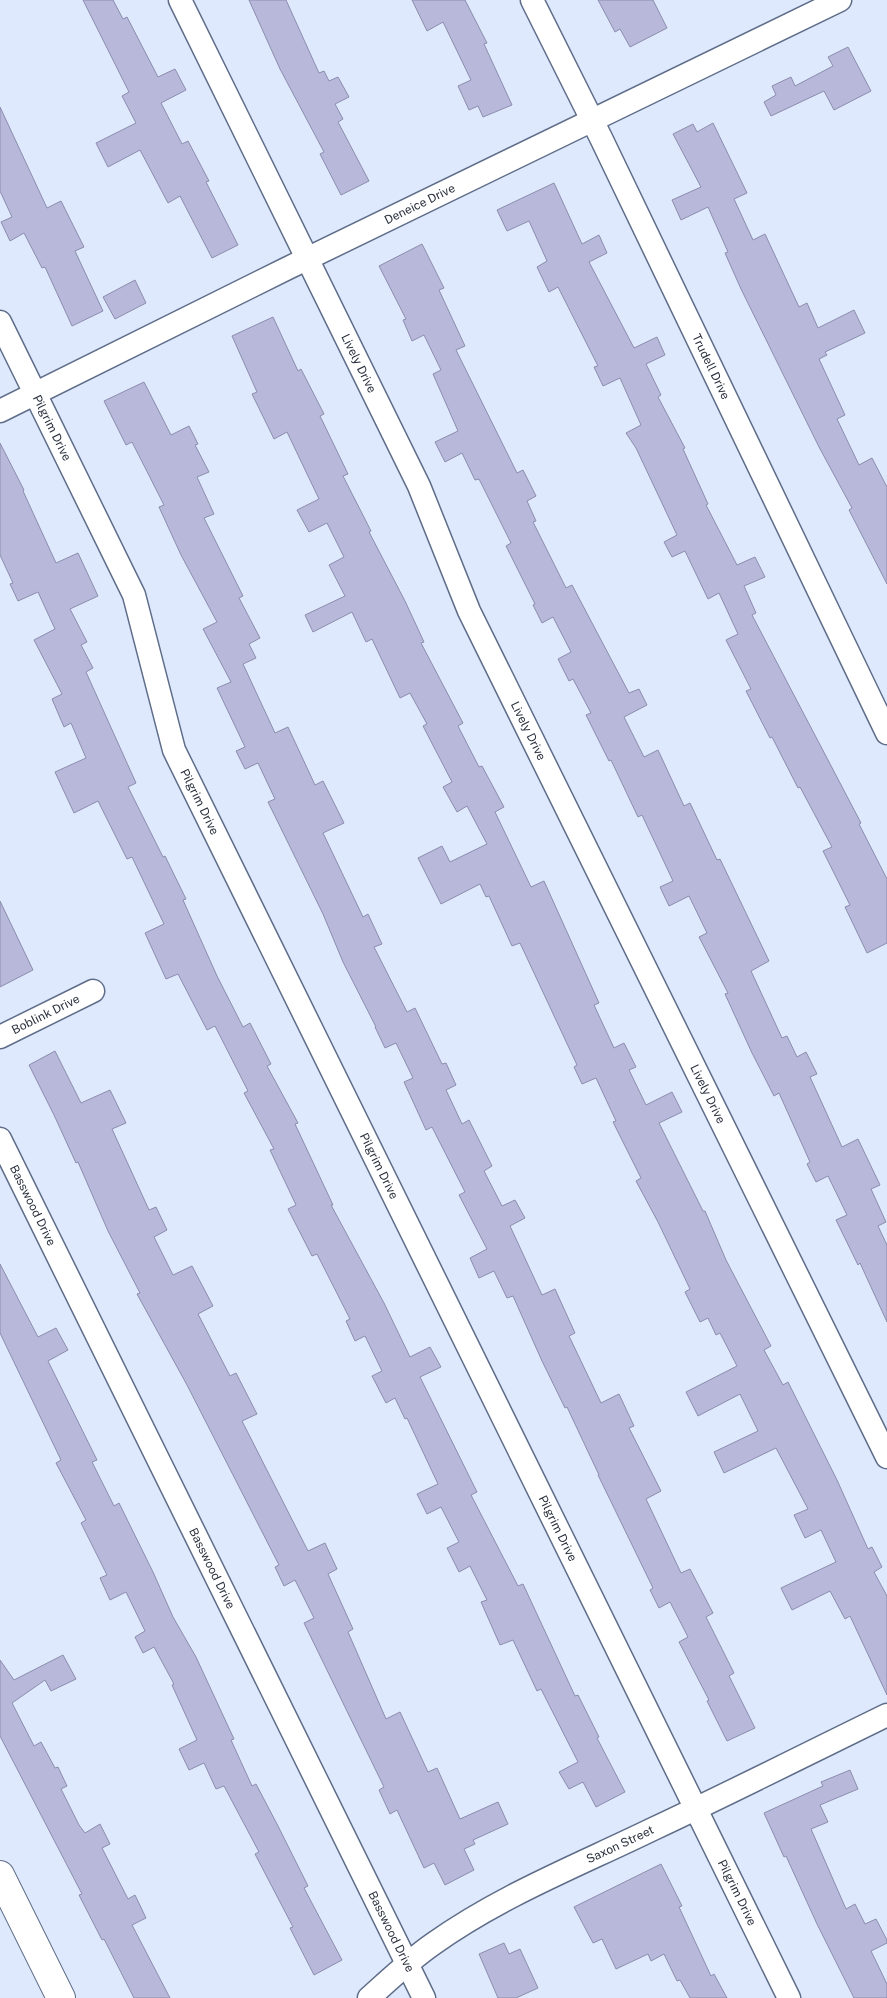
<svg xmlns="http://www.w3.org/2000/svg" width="887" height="1998" font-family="'Public Sans',sans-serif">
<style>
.building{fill:#b7b8da;stroke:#8c8dad}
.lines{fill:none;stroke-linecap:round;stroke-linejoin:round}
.minor-casing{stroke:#5e6d89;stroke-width:25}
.tertiary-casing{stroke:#5e6d89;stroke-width:30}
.minor{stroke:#fff;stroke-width:22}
.tertiary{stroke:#fff;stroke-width:28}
.labels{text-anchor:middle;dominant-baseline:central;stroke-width:4;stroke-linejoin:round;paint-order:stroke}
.street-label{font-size:12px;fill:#2a303d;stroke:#f3f6fd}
</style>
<rect width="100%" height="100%" fill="#dfe9fd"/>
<g class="building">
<path d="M 83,0 L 113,0 L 123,19 L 127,17 L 158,77 L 175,69 L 186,90 L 161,103 L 182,144 L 188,141 L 209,181 L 206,182 L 238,245 L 212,258 L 180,196 L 168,203 L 140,150 L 108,167 L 96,143 L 136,123 L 122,96 L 129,92 Z"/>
<path d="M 249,0 L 286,0 L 319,73 L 324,71 L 329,81 L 338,77 L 349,97 L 335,104 L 343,119 L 338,122 L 369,181 L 341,195 L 320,154 L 324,152 L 280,69 Z"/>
<path d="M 412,0 L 465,0 L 487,43 L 484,44 L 512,105 L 483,117 L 478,106 L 469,110 L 458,86 L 471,80 L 443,22 L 427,31 Z"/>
<path d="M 598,0 L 653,0 L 667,28 L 630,47 L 620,29 L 615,32 Z"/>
<path d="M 848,47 L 871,91 L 834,110 L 824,91 L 771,116 L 764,102 L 776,95 L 772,86 L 791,77 L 795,86 L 833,66 L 828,57 Z"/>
<path d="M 0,107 L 47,208 L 61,201 L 84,247 L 75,251 L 103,311 L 72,326 L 45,267 L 42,268 L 24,233 L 10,241 L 1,222 L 12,217 L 0,191 Z"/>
<path d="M 713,123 L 747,193 L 734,199 L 753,240 L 765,234 L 799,307 L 807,303 L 818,328 L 854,310 L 865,333 L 825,352 L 827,355 L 819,359 L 845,415 L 837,419 L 859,465 L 872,458 L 887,487 L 887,584 L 849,510 L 852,508 L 819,447 L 741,289 L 725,253 L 728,252 L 708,207 L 681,220 L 672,200 L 701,187 L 673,134 L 693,124 L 697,132 Z"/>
<path d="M 554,183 L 582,244 L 599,235 L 607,253 L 589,262 L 634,348 L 657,337 L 665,355 L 646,364 L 661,395 L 658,397 L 685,448 L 683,449 L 708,504 L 706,505 L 737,565 L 755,557 L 765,577 L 744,586 L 756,613 L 752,615 L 861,823 L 859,824 L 887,879 L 887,943 L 867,953 L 845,907 L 850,905 L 823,851 L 832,847 L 800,787 L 798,788 L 772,737 L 770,738 L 746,691 L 751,689 L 726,640 L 738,634 L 719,593 L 708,599 L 685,551 L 672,557 L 664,542 L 677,535 L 636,448 L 626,433 L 641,425 L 620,378 L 603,386 L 594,367 L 598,366 L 558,287 L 549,292 L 537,267 L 547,261 L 529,221 L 507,231 L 497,210 Z"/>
<path d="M 422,244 L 444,288 L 439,290 L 465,346 L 456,350 L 517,473 L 523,470 L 536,496 L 527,501 L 536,521 L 533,522 L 566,588 L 572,585 L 629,693 L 639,689 L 647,705 L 624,717 L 644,757 L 658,750 L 684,806 L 690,803 L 717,860 L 720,859 L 769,961 L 751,971 L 782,1038 L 787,1036 L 797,1057 L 806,1052 L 817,1074 L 810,1077 L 842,1147 L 858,1139 L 880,1185 L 871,1189 L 886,1222 L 878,1226 L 887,1245 L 887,1322 L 860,1263 L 858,1265 L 836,1220 L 847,1215 L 828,1176 L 816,1182 L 807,1164 L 810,1162 L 779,1093 L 774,1096 L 752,1053 L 725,994 L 728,993 L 699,937 L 707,933 L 689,896 L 669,906 L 660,887 L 673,881 L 642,815 L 638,817 L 611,760 L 609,761 L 586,715 L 591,713 L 573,679 L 569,681 L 558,659 L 571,652 L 553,617 L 542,623 L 533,605 L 535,604 L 506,546 L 511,543 L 479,479 L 475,480 L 462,453 L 445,462 L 435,442 L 458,431 L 433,374 L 441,370 L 424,335 L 412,341 L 403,320 L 406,319 L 379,266 Z"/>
<path d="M 135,280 L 146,303 L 115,319 L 103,297 Z"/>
<path d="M 273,317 L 298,371 L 301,369 L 324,414 L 320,416 L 348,474 L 343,476 L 371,531 L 369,532 L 405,601 L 424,642 L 421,643 L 463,723 L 458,726 L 479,767 L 482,766 L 504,807 L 495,812 L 531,887 L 544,881 L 599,1003 L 594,1005 L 614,1048 L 624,1043 L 636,1067 L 629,1070 L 646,1105 L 672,1092 L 682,1112 L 659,1123 L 703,1211 L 705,1211 L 726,1260 L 771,1346 L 764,1350 L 783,1385 L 788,1382 L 837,1480 L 868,1549 L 872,1547 L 882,1567 L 874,1572 L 887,1596 L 887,1695 L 850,1616 L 845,1619 L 830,1591 L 792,1610 L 781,1588 L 836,1562 L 821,1530 L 805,1538 L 794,1515 L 808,1509 L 776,1448 L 724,1473 L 714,1452 L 758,1431 L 740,1394 L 698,1416 L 686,1392 L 737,1366 L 720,1333 L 716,1335 L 708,1318 L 700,1322 L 685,1292 L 690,1289 L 658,1222 L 636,1181 L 641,1178 L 613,1122 L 616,1121 L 596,1078 L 582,1084 L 574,1067 L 577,1065 L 520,943 L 512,946 L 489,896 L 486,897 L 480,884 L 441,904 L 418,858 L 442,846 L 450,862 L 487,844 L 467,806 L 457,812 L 443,787 L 452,782 L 423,726 L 427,724 L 410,693 L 400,698 L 372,639 L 366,642 L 352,612 L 313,632 L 305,615 L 345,596 L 329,565 L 344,557 L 327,523 L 309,532 L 297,510 L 319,499 L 287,432 L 274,439 L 252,394 L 257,392 L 232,336 Z"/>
<path d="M 144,382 L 171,435 L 189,426 L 198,444 L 195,445 L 209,472 L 197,477 L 214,514 L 204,518 L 243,596 L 239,598 L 260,638 L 249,644 L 256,658 L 243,664 L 275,733 L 288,727 L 315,785 L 323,781 L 344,823 L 323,833 L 363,917 L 368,914 L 382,944 L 374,947 L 407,1012 L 415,1008 L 442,1064 L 446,1063 L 456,1085 L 446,1090 L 462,1124 L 469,1120 L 492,1166 L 484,1171 L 502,1206 L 515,1200 L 525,1218 L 510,1226 L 542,1295 L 555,1289 L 575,1333 L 569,1336 L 601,1403 L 619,1394 L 634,1426 L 629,1428 L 661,1491 L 646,1499 L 681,1573 L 690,1569 L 713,1613 L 706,1617 L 734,1673 L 729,1676 L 755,1728 L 727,1741 L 707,1701 L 709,1700 L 679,1642 L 688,1637 L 670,1602 L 659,1608 L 650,1590 L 653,1588 L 598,1475 L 599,1475 L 567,1407 L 565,1408 L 542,1361 L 513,1296 L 507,1298 L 494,1271 L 479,1278 L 470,1258 L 487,1249 L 459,1195 L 465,1192 L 432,1127 L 426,1130 L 404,1082 L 413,1078 L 396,1043 L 385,1048 L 375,1027 L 376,1027 L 343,962 L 323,914 L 268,802 L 275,799 L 258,763 L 245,769 L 236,751 L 245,747 L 217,688 L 231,682 L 203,629 L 217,622 L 181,555 L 159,507 L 164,505 L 132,442 L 126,445 L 104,401 Z"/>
<path d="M 0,443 L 24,490 L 23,491 L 56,563 L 78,553 L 98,596 L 70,609 L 87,642 L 81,645 L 93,668 L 86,672 L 136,783 L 128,787 L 163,857 L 165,856 L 186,899 L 183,900 L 217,976 L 243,1027 L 250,1023 L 271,1064 L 267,1066 L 298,1123 L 295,1124 L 333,1205 L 331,1205 L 384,1303 L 410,1357 L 430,1347 L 441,1367 L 420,1377 L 477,1492 L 471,1495 L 518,1586 L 523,1584 L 575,1696 L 578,1695 L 599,1737 L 597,1738 L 625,1792 L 596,1807 L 583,1782 L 569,1789 L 559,1772 L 578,1762 L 541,1689 L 537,1691 L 513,1640 L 500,1645 L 481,1602 L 487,1600 L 470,1566 L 459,1572 L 447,1548 L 459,1542 L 441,1507 L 427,1514 L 417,1494 L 438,1484 L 407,1418 L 405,1419 L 395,1398 L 386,1403 L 372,1376 L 382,1371 L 365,1336 L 355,1341 L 346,1321 L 350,1319 L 317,1254 L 312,1256 L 288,1209 L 296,1205 L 270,1150 L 274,1149 L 244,1093 L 248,1091 L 215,1026 L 207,1030 L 178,974 L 166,979 L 145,933 L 164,924 L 132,857 L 127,859 L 98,801 L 74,813 L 55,772 L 86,758 L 71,723 L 64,727 L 52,699 L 62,694 L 34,640 L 55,629 L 38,592 L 18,601 L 10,584 L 13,583 L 0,555 Z"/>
<path d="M 0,901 L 33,970 L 0,987 Z"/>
<path d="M 55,1051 L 81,1103 L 110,1090 L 126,1123 L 112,1129 L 149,1210 L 156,1207 L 167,1230 L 154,1237 L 173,1275 L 192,1266 L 213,1306 L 198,1314 L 230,1376 L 236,1373 L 257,1414 L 242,1421 L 308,1551 L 325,1543 L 337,1569 L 328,1574 L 353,1629 L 348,1632 L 386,1719 L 400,1712 L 428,1772 L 437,1768 L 460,1819 L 498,1802 L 508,1824 L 473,1840 L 475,1844 L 464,1849 L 474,1870 L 445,1885 L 434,1863 L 424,1868 L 397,1810 L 390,1814 L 379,1790 L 384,1787 L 304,1623 L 314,1618 L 295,1580 L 284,1586 L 275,1567 L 279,1565 L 187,1385 L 137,1294 L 140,1293 L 108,1231 L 78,1162 L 76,1163 L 54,1115 L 29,1065 Z"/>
<path d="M 0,1264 L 38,1337 L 56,1328 L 68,1350 L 48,1361 L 97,1460 L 92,1462 L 114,1506 L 119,1503 L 153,1572 L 173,1617 L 196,1657 L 234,1739 L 231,1740 L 252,1786 L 256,1784 L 278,1826 L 308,1886 L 304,1888 L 342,1960 L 314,1975 L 290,1928 L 293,1927 L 255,1854 L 259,1852 L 224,1786 L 216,1789 L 204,1763 L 189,1770 L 179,1749 L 197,1740 L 172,1685 L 174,1684 L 154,1647 L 143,1653 L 135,1637 L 145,1631 L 126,1592 L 110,1600 L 100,1578 L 107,1575 L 81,1523 L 86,1520 L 56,1463 L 61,1460 L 0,1333 Z"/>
<path d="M 63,1655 L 76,1679 L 51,1691 L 45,1680 L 12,1703 L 34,1746 L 41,1742 L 55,1768 L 58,1767 L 67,1786 L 61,1789 L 79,1825 L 85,1833 L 100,1824 L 110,1844 L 102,1848 L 128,1899 L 135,1895 L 146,1918 L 132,1925 L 170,1998 L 134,1998 L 104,1939 L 102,1940 L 79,1895 L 82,1894 L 0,1736 L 0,1660 L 14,1680 Z"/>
<path d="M 850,1770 L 858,1789 L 820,1805 L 828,1822 L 811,1829 L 846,1909 L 855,1904 L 865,1924 L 876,1919 L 887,1940 L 887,1943 L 871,1951 L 887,1984 L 887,1998 L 854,1998 L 817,1924 L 786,1856 L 784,1857 L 764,1813 L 823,1786 L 821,1782 Z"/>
<path d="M 661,1864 L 682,1906 L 679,1907 L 711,1976 L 714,1974 L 727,1998 L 690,1998 L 680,1980 L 677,1981 L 664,1954 L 651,1961 L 648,1954 L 616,1969 L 602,1939 L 593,1943 L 574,1907 Z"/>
<path d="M 504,1943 L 509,1954 L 520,1949 L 538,1988 L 516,1998 L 498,1998 L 479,1954 Z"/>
</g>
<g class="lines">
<g class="minor-casing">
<g id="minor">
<path id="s1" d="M 180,0 L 419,486 L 469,611 L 887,1457"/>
<path id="s2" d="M 532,0 L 601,138 L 887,733"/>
<path id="s3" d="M 0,322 L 134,595 L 174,750 L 789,1998"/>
<path id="s4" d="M 0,411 L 288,268 L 840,0"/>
<path id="s5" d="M 0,1037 L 93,991"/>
<path id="s6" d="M 0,1139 L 424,1998"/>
<path id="s7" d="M 369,1998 C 390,1979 410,1960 433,1944 C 500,1896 579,1865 653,1829 C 732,1792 809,1753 887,1715"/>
</g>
</g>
<g class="tertiary-casing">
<path id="tertiary" d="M 0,1875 L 61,1998"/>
</g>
<use href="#minor" class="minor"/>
<use href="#tertiary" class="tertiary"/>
</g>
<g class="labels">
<g class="street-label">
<text stroke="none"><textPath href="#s4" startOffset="468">Deneice Drive</textPath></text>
<text stroke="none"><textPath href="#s1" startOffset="405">Lively Drive</textPath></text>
<text stroke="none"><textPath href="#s2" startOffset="408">Trudell Drive</textPath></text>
<text stroke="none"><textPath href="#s3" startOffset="118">Pilgrim Drive</textPath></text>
<text stroke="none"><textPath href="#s1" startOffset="810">Lively Drive</textPath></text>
<text stroke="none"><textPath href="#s3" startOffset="522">Pilgrim Drive</textPath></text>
<text stroke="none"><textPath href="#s5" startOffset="51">Boblink Drive</textPath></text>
<text stroke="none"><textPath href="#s1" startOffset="1215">Lively Drive</textPath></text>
<text stroke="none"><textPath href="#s3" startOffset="928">Pilgrim Drive</textPath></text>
<text stroke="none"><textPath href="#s6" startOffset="74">Basswood Drive</textPath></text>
<text stroke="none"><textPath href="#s3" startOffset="1332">Pilgrim Drive</textPath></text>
<text stroke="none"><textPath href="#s6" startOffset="479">Basswood Drive</textPath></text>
<text stroke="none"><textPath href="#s7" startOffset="296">Saxon Street</textPath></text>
<text stroke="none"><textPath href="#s3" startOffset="1738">Pilgrim Drive</textPath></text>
<text stroke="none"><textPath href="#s6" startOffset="884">Basswood Drive</textPath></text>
</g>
</g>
</svg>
